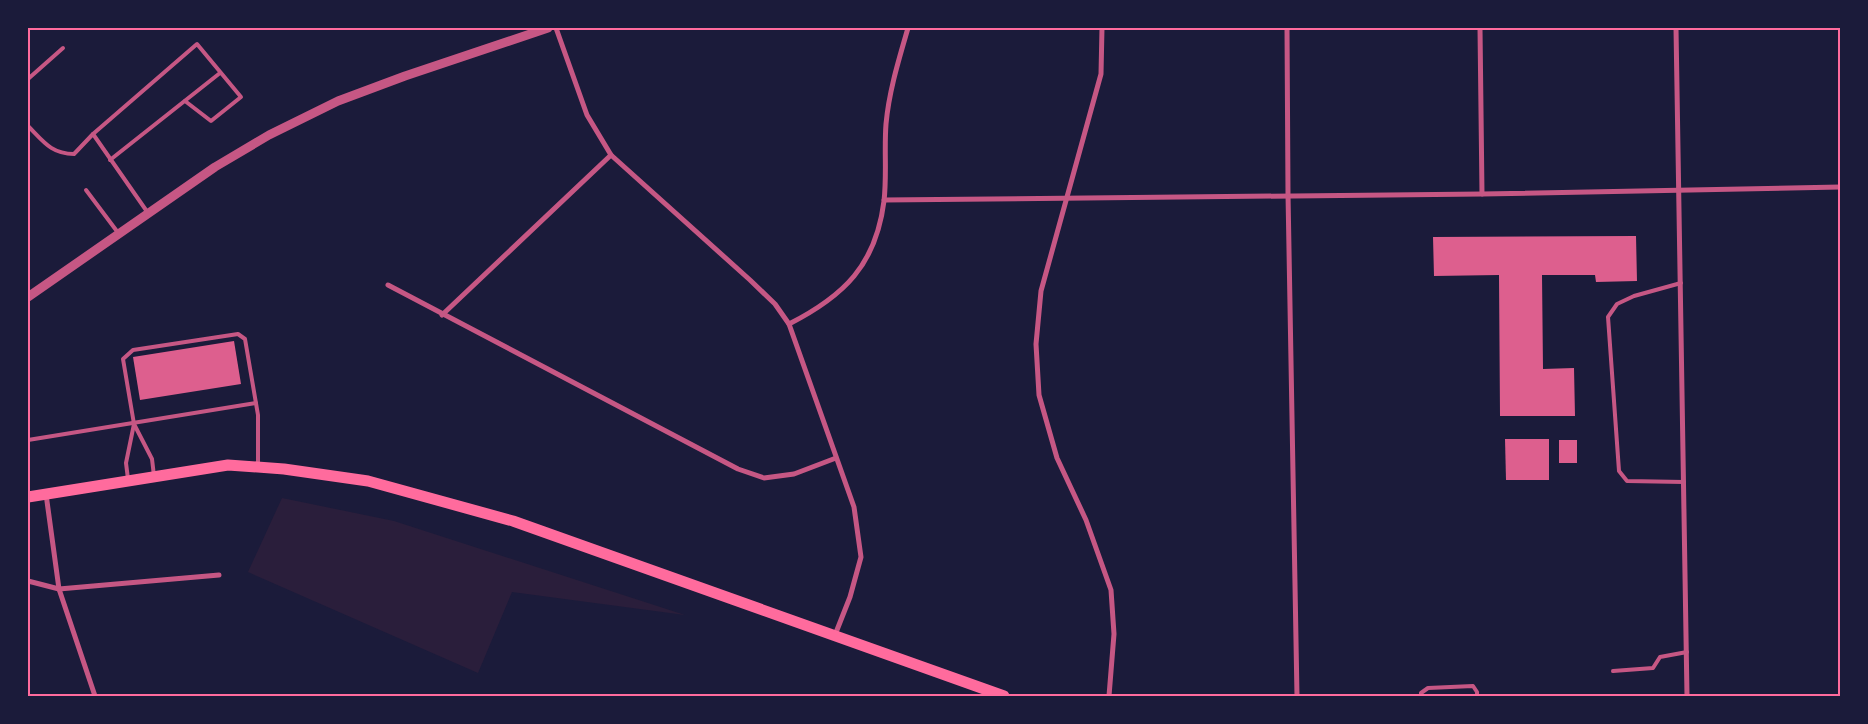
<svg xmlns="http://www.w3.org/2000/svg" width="1868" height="724" font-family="'Nunito Sans',sans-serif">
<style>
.green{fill:#2a1e3b}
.building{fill:#dd5f8e}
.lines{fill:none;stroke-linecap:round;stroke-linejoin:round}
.service{stroke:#c65784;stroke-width:4}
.minor{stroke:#c65784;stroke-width:5}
.tertiary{stroke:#c65784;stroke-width:9}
.primary{stroke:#ff6b9d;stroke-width:11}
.neatline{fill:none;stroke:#ff6b9d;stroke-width:2}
</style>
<rect width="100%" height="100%" fill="#1b1b3a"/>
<path class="green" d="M 282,498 L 394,521 L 685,615 L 512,592 L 478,673 L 248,572 Z"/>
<g class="building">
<path d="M 1636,236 L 1637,281 L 1596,282 L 1595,275 L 1542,275 L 1543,369 L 1574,368 L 1575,416 L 1500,416 L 1499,275 L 1434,276 L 1433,237 Z"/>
<path d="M 234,341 L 241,384 L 140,400 L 133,357 Z"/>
<path d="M 1505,439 L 1549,439 L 1549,480 L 1506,480 Z"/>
<rect x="1559" y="440" width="18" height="23"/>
</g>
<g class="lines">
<g class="service">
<path d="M 28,79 L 63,48"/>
<path d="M 28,126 C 43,141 51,154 74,154 L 93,134 L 197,44 L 241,97 L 211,121 L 185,101"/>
<path d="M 93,134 L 148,213"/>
<path d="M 110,160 L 220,73"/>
<path d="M 86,190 L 119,234"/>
<path d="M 1681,283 L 1634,296 L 1617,304 L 1608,317 L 1619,471 L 1627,481 L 1684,482"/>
<path d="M 28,440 L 256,403"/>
<path d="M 154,476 L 152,459 L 134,424 L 123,359 L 133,350 L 238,334 L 245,339 L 258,415 L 258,465"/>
<path d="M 128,479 L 126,463 L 134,424"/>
<path d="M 1613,671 L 1653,668 L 1660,657 L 1687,652"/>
<path d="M 1421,696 L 1421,693 L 1428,688 L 1473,686 L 1477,692 L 1477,696"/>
</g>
<g class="minor">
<path d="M 556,28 L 587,115 L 611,155 L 750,280 L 775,304 L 789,324 L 854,507 L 861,557 L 850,597 L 835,635"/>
<path d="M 1102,28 L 1101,74 L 1041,291 L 1036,344 L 1039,395 L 1057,458 L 1086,520 L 1111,590 L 1114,634 L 1109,696"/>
<path d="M 1287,28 L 1288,194 L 1297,696"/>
<path d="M 1480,28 L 1482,194"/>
<path d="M 1676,28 L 1687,696"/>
<path d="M 884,200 L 1482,194 L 1840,187"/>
<path d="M 388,285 L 738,469 L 764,478 L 794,474 L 836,458"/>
<path d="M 442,315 L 611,155"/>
<path d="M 789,324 C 844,296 876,265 884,201 C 887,175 884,150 886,124 C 889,91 899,59 908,28"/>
<path d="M 46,494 L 59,589 L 95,696"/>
<path d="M 28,581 L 59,589 L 219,575"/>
</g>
<path class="tertiary" d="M 28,297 L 215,167 L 269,135 L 338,101 L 405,76 L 548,28"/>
<path class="primary" d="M 28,497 L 228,465 L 284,469 L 368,481 L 513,521 L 1004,696"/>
</g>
<rect width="1868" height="724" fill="none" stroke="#1b1b3a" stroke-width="58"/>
<rect x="29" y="29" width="1810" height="666" class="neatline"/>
</svg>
